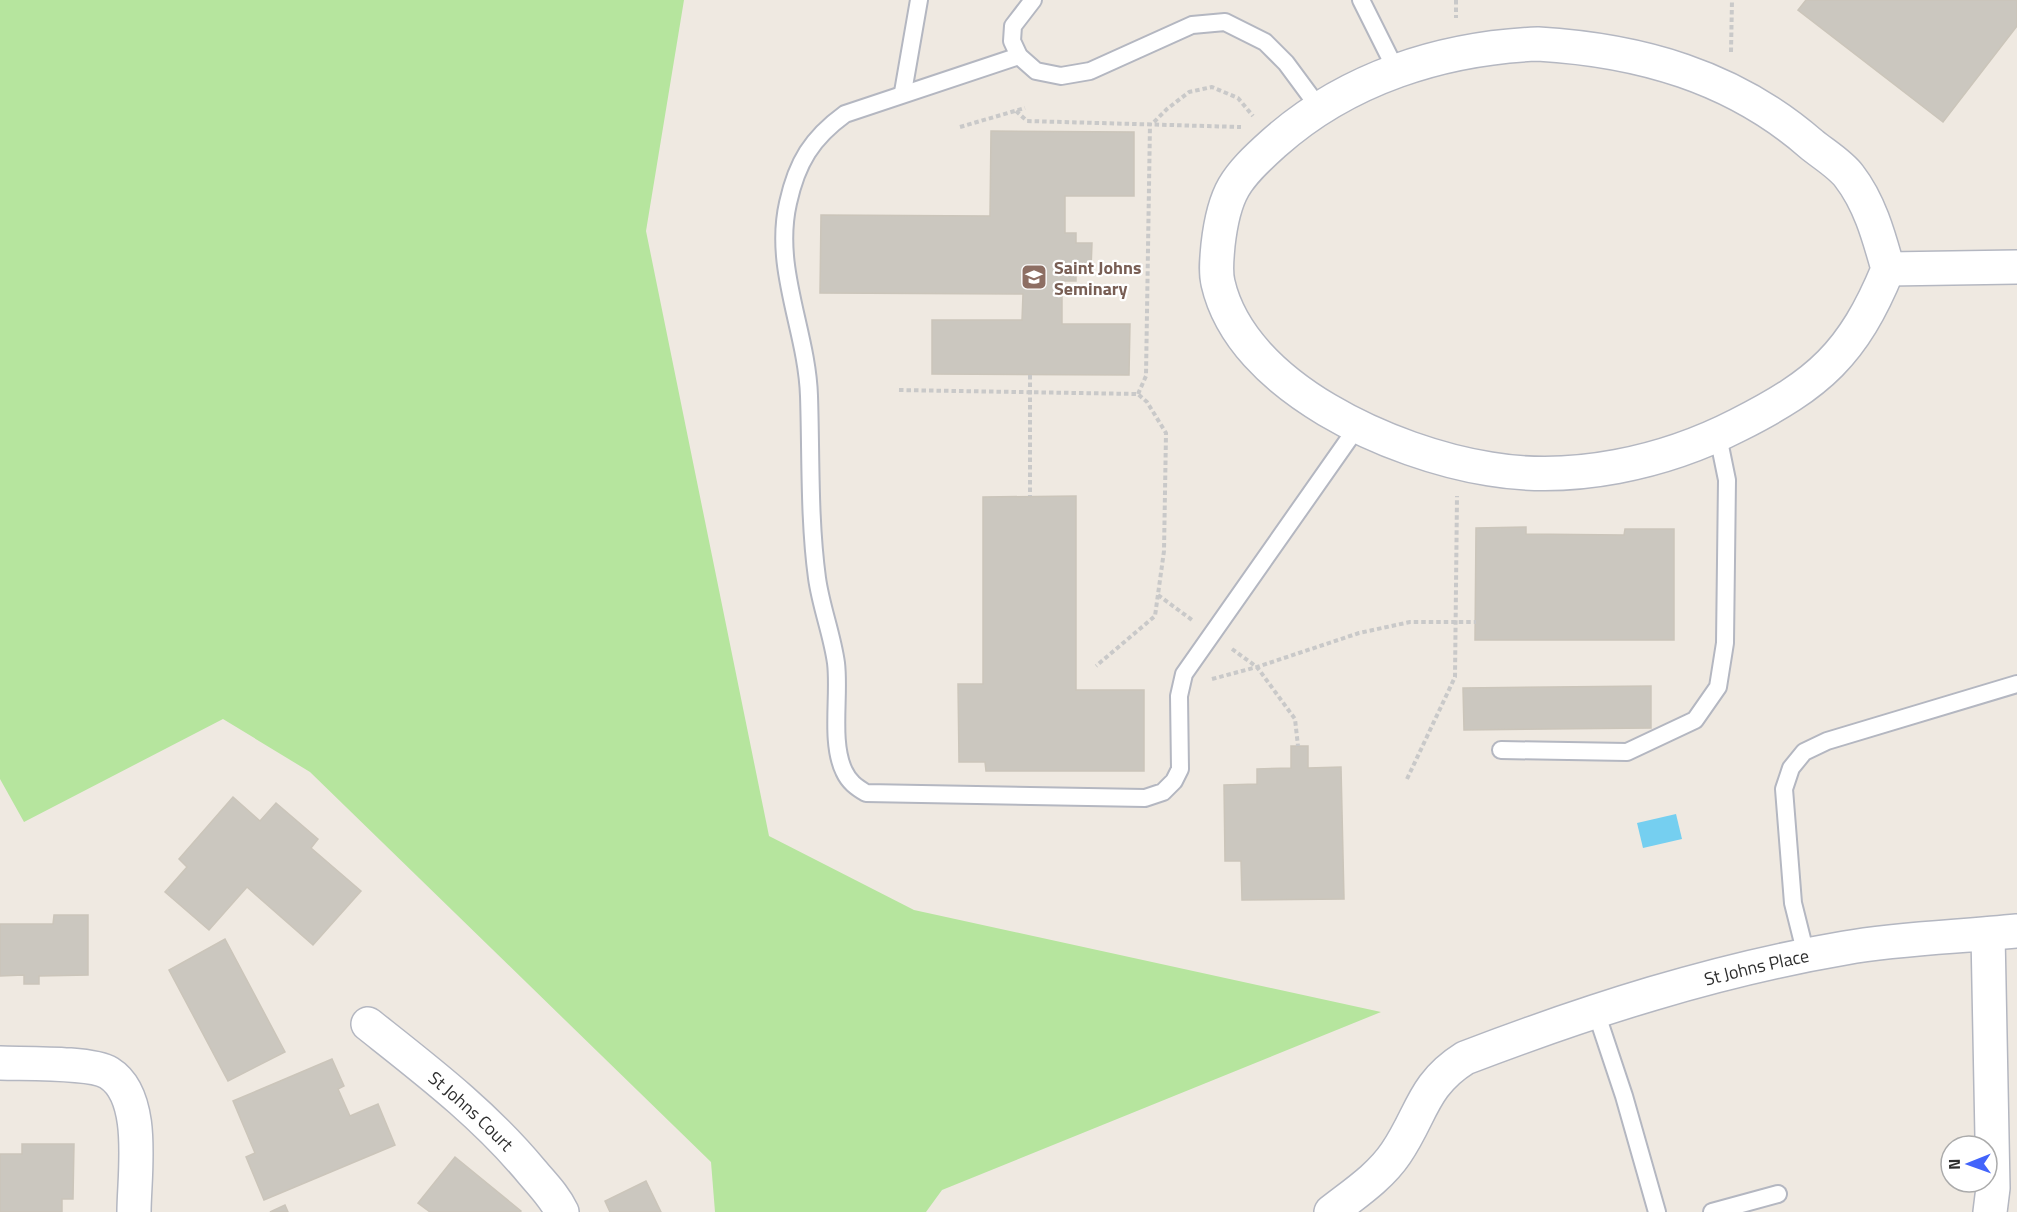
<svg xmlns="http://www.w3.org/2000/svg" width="2017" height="1212" font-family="'Titillium Web',sans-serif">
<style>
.green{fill:#b6e59e}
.water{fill:#75cff0}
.building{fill:#cbc7bf;stroke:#cbc5ba;stroke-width:1.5}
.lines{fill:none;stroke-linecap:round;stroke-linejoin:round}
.lane-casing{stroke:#b4b7c1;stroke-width:20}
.street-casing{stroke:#b4b7c1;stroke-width:36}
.path{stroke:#c9c9c9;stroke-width:4;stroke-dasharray:4.5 3;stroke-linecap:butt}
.lane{stroke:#fff;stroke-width:16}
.street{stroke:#fff;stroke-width:33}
.labels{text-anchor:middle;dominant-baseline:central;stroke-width:4.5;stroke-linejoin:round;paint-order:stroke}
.education-label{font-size:18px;font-weight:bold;fill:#785e54;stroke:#fff;text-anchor:start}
.street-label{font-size:18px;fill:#2e2e2e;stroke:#fff}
</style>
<rect width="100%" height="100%" fill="#efe9e1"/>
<path class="green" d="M 0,0 L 684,0 L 646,231 L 769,836 L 914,910 L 1381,1012 L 942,1190 L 926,1212 L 715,1212 L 711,1162 L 310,772 L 223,719 L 24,822 L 0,779 Z"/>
<path class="water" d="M 1676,814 L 1682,839 L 1643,848 L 1637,823 Z"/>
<g class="building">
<path d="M 1806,0 L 2017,0 L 2017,26 L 1943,122 L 1798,10 Z"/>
<path d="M 991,131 L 1134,132 L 1134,196 L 1065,196 L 1065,233 L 1076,233 L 1076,243 L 1092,243 L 1091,269 L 1076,269 L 1076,281 L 1062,281 L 1062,324 L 1130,324 L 1129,375 L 932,374 L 932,320 L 1022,320 L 1023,294 L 820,293 L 821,215 L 990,216 Z"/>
<path d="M 1076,496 L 1076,690 L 1144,690 L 1144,771 L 986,771 L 985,762 L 959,762 L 958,684 L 983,684 L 983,497 Z"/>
<path d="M 1526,527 L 1526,534 L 1624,535 L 1625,529 L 1674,529 L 1674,640 L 1475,640 L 1476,528 Z"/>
<path d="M 1651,686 L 1651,728 L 1464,730 L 1463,688 Z"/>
<path d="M 1291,746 L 1308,746 L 1308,768 L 1341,767 L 1344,899 L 1242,900 L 1241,861 L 1225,861 L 1224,785 L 1257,784 L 1257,769 L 1291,768 Z"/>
<path d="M 233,797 L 260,821 L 276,803 L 318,839 L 311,848 L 361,891 L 313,945 L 247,887 L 209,930 L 165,892 L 187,867 L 179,859 Z"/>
<path d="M 54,915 L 88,915 L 88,975 L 39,976 L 39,984 L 24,984 L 24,975 L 0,976 L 0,924 L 53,924 Z"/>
<path d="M 225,939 L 285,1052 L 228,1081 L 169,970 Z"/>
<path d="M 332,1059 L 344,1086 L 338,1089 L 350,1116 L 378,1104 L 395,1145 L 264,1200 L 246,1157 L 255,1153 L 233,1101 Z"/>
<path d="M 22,1144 L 74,1144 L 73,1199 L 62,1199 L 62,1212 L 0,1212 L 0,1154 L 22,1154 Z"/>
<path d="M 455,1157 L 521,1211 L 520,1212 L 430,1212 L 418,1203 Z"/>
<path d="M 646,1181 L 661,1212 L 610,1212 L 605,1201 Z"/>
<path d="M 285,1205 L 288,1212 L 270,1212 Z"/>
</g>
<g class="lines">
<g class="lane-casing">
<g id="lane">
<path d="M 1033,0 L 1013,26 L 1012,41 L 1019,56 L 1036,71 L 1061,76 L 1090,71 L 1192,25 L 1225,22 L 1265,42 L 1286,63 L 1320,109"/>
<path d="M 1361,0 L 1396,70"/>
<path d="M 1019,56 L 845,114 C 812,138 797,162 788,203 C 773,269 807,331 809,396 C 811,456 809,519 817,578 C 821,607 832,634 836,663 C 840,695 830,742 844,771 C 849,782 856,787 866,793 L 1145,798 L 1163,792 L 1174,781 L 1180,769 L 1179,696 L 1184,674 L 1358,426"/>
<path d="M 903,92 L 919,0"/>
<path d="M 1501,750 L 1627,752 L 1695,720 L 1718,687 L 1725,643 L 1727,480 L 1718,436"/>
<path d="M 1806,955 L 1793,903 L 1784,789 L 1791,768 L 1804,752 L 1827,741 L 2017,684"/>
<path d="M 1596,1012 L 1624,1096 L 1657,1212"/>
<path d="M 1712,1212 L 1778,1194"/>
</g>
</g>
<g class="street-casing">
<g id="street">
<path d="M 1538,44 C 1639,50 1733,76 1811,144 C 1823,154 1840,164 1849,176 C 1870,203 1879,237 1888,269 C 1853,354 1819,384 1738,425 C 1664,463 1572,483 1490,469 C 1394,454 1242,388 1218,283 C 1215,271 1217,258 1218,245 C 1224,192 1235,178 1274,143 C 1347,78 1442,48 1538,44 Z"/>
<path d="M 1888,269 L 2017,267"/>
<path d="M 1988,934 L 1993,1188 L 1990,1212"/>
<path id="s1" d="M 368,1024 C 426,1070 484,1114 532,1172 C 543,1185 555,1197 562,1212"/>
<path d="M 0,1063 C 24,1064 91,1062 109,1073 C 147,1097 134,1174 134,1212"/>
<path id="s2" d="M 1331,1212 C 1354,1194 1380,1177 1396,1153 C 1422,1115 1422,1085 1465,1058 C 1588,1011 1715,970 1845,948 C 1901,938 1960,937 2017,931"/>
</g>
</g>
<g class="path">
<path d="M 1456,0 L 1456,18"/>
<path d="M 1731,52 L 1732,0"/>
<path d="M 1016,111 L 1027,121 L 1241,127"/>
<path d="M 1154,122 L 1167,109 L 1189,92 L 1212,87 L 1238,98 L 1253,116"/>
<path d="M 960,127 L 1025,108"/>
<path d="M 1030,375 L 1030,496"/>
<path d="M 899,390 L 1138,394 L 1147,402 L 1166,433 L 1164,551 L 1155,616 L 1096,666"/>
<path d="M 1138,394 L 1146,376 L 1150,123"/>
<path d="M 1158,595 L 1192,620"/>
<path d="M 1232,649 L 1257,667 L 1295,719 L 1298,746"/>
<path d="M 1212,679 L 1257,667 L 1359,633 L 1410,622 L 1476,622"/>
<path d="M 1407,779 L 1455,677 L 1457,496"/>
</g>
<use href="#lane" class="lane"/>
<use href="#street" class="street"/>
</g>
<defs>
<g id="school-square" transform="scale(1.35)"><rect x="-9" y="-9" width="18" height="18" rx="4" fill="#8d6e63" stroke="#fff"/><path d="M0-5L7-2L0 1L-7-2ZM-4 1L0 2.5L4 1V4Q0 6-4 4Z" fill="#fff"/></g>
</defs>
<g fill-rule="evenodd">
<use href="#school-square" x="1034" y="277"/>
</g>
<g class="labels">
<g class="education-label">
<text x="1054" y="267">Saint Johns<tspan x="1054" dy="21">Seminary</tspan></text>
</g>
<g class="street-label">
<text stroke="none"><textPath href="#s2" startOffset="513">St Johns Place</textPath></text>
<text stroke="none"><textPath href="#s1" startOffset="135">St Johns Court</textPath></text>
</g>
</g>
<g transform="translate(1969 1164) rotate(269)"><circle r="28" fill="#ffffff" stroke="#ababab" stroke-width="1.5"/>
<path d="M0-4.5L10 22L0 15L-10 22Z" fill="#4264fb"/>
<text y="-9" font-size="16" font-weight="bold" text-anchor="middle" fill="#2e2e2e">N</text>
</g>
</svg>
